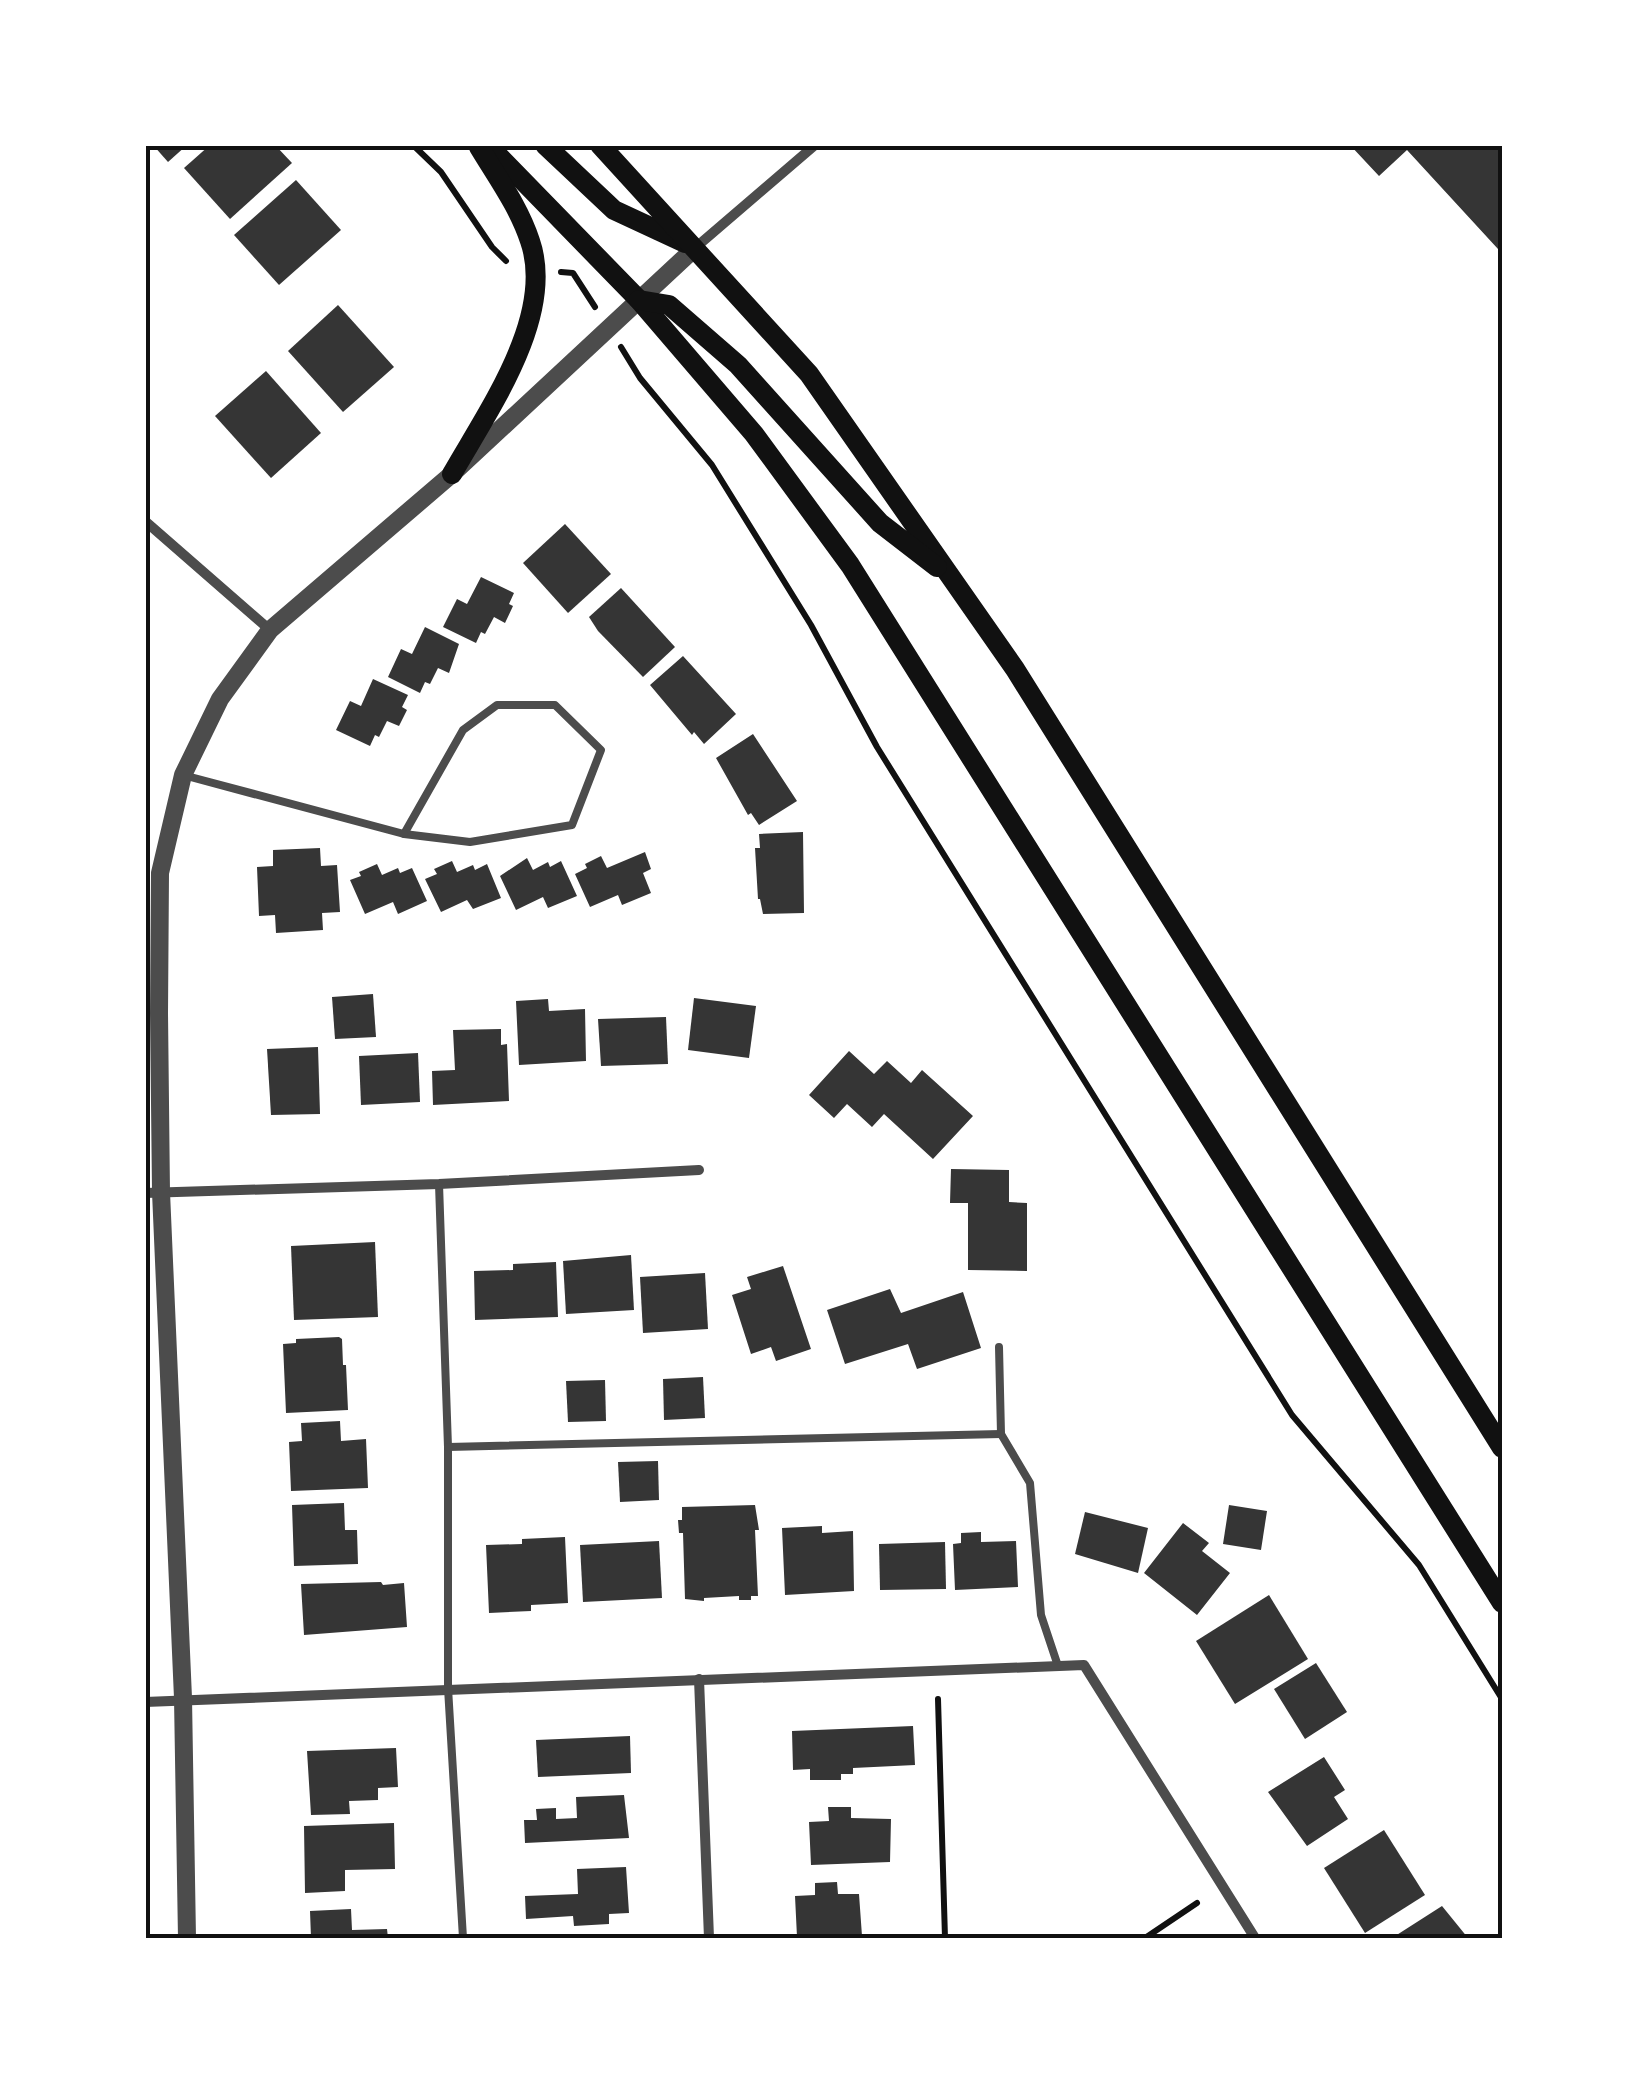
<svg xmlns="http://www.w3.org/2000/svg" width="1647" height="2083" font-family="Merriweather,serif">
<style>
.building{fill:#353535}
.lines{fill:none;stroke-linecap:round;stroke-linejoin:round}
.path{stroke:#111;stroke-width:6}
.service{stroke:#4c4c4c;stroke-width:8}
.minor{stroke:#4c4c4c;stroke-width:10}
.tertiary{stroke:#4c4c4c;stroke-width:18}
.secondary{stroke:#111;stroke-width:20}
.neatline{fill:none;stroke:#111;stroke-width:4}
</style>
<rect width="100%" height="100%" fill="#fff"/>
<g class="building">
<path d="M 153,145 L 187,145 L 168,162 Z"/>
<path d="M 210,145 L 275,145 L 292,163 L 230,219 L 184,168 Z"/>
<path d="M 1350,145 L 1502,145 L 1502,246 L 1498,249 L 1407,150 L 1379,176 Z"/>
<path d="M 296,180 L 341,230 L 279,285 L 234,235 Z"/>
<path d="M 338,305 L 394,367 L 343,412 L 288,351 Z"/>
<path d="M 266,371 L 321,433 L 271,478 L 215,416 Z"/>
<path d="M 565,524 L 611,574 L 568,613 L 523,563 Z"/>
<path d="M 481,577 L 514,593 L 509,604 L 513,606 L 505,623 L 494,617 L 485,634 L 481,632 L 476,643 L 443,627 L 457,599 L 467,604 Z"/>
<path d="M 621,588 L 675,647 L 643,677 L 598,631 L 589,617 Z"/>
<path d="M 425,627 L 459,644 L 449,673 L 438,668 L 430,684 L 425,682 L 420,693 L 388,677 L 401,649 L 412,654 Z"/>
<path d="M 683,656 L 736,714 L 704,744 L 694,732 L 692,735 L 650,685 Z"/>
<path d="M 373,679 L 408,695 L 402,707 L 407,710 L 399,726 L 387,721 L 379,737 L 375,735 L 370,746 L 336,730 L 350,701 L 361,706 Z"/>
<path d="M 753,734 L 797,801 L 759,825 L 751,813 L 748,815 L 716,758 Z"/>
<path d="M 803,832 L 804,913 L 763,914 L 760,899 L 758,899 L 755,848 L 760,848 L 759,834 Z"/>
<path d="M 320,848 L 321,866 L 337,865 L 340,912 L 322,913 L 323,930 L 276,933 L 275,915 L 259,916 L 257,867 L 273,866 L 273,850 Z"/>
<path d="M 645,852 L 651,869 L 643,873 L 651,893 L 622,905 L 618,895 L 590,907 L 575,874 L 587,868 L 585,864 L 601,856 L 607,868 Z"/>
<path d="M 527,858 L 533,870 L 548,862 L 550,867 L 561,861 L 577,896 L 548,908 L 543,897 L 516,910 L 500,876 Z"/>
<path d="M 452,861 L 457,872 L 473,865 L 475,870 L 487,864 L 501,898 L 473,909 L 467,900 L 441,912 L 425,879 L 437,874 L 434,869 Z"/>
<path d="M 377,864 L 382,875 L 398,868 L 400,873 L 412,868 L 427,901 L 398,914 L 393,902 L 365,914 L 350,880 L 361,876 L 359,872 Z"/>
<path d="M 373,994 L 376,1037 L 335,1039 L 332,997 Z"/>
<path d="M 694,998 L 756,1006 L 749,1058 L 688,1050 Z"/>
<path d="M 548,999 L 549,1011 L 585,1009 L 586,1061 L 519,1065 L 516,1001 Z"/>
<path d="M 666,1017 L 668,1064 L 601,1066 L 598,1019 Z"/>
<path d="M 501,1029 L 501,1045 L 507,1044 L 509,1101 L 433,1105 L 432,1071 L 455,1070 L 453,1030 Z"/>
<path d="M 318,1047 L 320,1114 L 271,1115 L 267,1049 Z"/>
<path d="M 849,1051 L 874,1074 L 887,1061 L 911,1083 L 922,1070 L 973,1116 L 933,1159 L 884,1114 L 872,1127 L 847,1104 L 834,1118 L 809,1095 Z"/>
<path d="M 418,1053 L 420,1102 L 361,1105 L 359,1056 Z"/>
<path d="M 951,1169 L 1009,1170 L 1009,1202 L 1027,1203 L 1027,1271 L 968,1270 L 968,1203 L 950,1203 Z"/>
<path d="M 375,1242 L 378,1317 L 294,1320 L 291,1246 Z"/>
<path d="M 631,1255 L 634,1310 L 566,1314 L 563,1261 Z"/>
<path d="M 556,1262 L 558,1317 L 475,1320 L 474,1271 L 513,1270 L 513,1264 Z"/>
<path d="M 783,1266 L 811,1349 L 776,1361 L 771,1347 L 751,1354 L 732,1295 L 751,1289 L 747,1277 Z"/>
<path d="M 705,1273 L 708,1329 L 643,1333 L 640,1277 Z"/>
<path d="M 890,1289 L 901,1313 L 963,1292 L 981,1348 L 917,1369 L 908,1344 L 845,1364 L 827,1310 Z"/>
<path d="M 339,1337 L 342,1339 L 343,1365 L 346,1365 L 348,1410 L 286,1413 L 283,1344 L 296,1343 L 296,1339 Z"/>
<path d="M 703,1377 L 705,1418 L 664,1420 L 663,1379 Z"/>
<path d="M 605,1380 L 606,1421 L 568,1422 L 566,1381 Z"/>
<path d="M 340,1421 L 341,1441 L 366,1439 L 368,1488 L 291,1491 L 289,1442 L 302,1441 L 301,1423 Z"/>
<path d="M 658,1461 L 659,1500 L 620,1502 L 618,1462 Z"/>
<path d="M 344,1503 L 345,1530 L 357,1530 L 358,1564 L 294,1566 L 292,1505 Z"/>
<path d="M 755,1505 L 759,1530 L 755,1530 L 758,1596 L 751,1596 L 751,1600 L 739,1600 L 739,1596 L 704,1598 L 704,1601 L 685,1599 L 683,1533 L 679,1533 L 678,1520 L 682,1520 L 682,1507 Z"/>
<path d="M 1229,1505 L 1267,1511 L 1261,1550 L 1223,1544 Z"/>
<path d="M 1085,1512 L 1148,1528 L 1138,1573 L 1075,1554 Z"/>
<path d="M 1183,1523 L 1209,1543 L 1202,1551 L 1230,1573 L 1197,1615 L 1144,1573 Z"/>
<path d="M 822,1526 L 822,1533 L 853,1531 L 854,1591 L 785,1595 L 782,1528 Z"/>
<path d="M 981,1532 L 981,1542 L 1016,1541 L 1018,1587 L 955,1590 L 953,1544 L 961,1543 L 961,1533 Z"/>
<path d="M 565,1537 L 568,1603 L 531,1605 L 531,1611 L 489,1613 L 486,1545 L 522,1544 L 522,1539 Z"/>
<path d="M 659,1541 L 662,1598 L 583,1602 L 580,1545 Z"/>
<path d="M 945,1542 L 946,1589 L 880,1590 L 879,1544 Z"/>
<path d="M 381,1582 L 383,1585 L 404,1583 L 407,1627 L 304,1635 L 301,1584 Z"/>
<path d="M 1269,1595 L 1308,1659 L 1235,1704 L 1196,1641 Z"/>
<path d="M 1316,1663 L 1347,1712 L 1305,1739 L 1274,1689 Z"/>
<path d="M 913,1726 L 915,1765 L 853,1768 L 853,1774 L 841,1774 L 841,1780 L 810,1780 L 810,1769 L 793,1770 L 792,1731 Z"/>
<path d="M 630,1736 L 631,1773 L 538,1777 L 536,1740 Z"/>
<path d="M 396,1748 L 398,1787 L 378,1788 L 378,1800 L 349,1801 L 350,1814 L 311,1815 L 307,1751 Z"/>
<path d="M 1324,1757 L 1345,1790 L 1334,1797 L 1348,1819 L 1307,1846 L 1268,1792 Z"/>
<path d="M 624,1795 L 629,1838 L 525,1843 L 524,1820 L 537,1820 L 536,1809 L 556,1808 L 556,1819 L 577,1818 L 576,1797 Z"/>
<path d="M 828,1807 L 851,1807 L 851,1818 L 891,1819 L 890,1862 L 811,1865 L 809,1822 L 829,1821 Z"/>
<path d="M 394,1823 L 395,1869 L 345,1870 L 345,1891 L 305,1893 L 304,1826 Z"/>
<path d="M 1384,1830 L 1425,1895 L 1365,1933 L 1324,1868 Z"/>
<path d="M 626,1867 L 629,1913 L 609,1914 L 609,1924 L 574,1926 L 573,1916 L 526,1919 L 525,1896 L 578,1894 L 577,1869 Z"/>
<path d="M 837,1882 L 838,1894 L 859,1894 L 862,1936 L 797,1937 L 795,1896 L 815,1895 L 815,1883 Z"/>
<path d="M 1442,1906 L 1468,1938 L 1392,1938 Z"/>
<path d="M 351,1909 L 352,1930 L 387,1929 L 388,1938 L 311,1938 L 310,1911 Z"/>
</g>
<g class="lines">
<g class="path">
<path d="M 413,145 L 441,172 L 492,247 L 506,261"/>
<path d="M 561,272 L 573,273 L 595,307"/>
<path d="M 621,347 L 640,378 L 712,465 L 811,625 L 877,747 L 1292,1415 L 1419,1565 L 1502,1699"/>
<path d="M 938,1699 L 945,1938"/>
<path d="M 1145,1938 L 1197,1903"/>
</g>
<g class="service">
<path d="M 497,705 L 555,705 L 601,750 L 572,825 L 470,842 L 404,834 L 463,730 Z"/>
<path d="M 183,775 L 404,834"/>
<path d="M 439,1184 L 448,1447 L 448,1688 L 463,1938"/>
<path d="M 999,1347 L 1001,1434 L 1030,1483 L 1041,1615 L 1058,1666"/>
<path d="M 448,1447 L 1001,1434"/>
</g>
<g class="minor">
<path d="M 695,248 L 815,145"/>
<path d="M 145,521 L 270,630"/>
<path d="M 145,1193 L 439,1184 L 699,1170"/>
<path d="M 699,1679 L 709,1938"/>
<path d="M 145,1702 L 1084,1665 L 1255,1938"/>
</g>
<path class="tertiary" d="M 187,1938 L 183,1698 L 161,1192 L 159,1013 L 160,873 L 183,775 L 220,699 L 270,630 L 452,474 L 695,248"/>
<g class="secondary">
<path d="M 488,145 L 639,300 L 754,434 L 850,565 L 1502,1603"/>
<path d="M 545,145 L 614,210 L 685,243"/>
<path d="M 600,145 L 809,374 L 1015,669 L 1502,1448"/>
<path d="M 639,300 L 669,305 L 738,365 L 880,523 L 937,567"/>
<path d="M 452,474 C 487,412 556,316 530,241 C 519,207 497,177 479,147"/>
</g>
</g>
<rect width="1647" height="2083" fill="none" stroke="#ffffff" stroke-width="295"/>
<rect x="148" y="148" width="1352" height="1788" class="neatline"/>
</svg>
